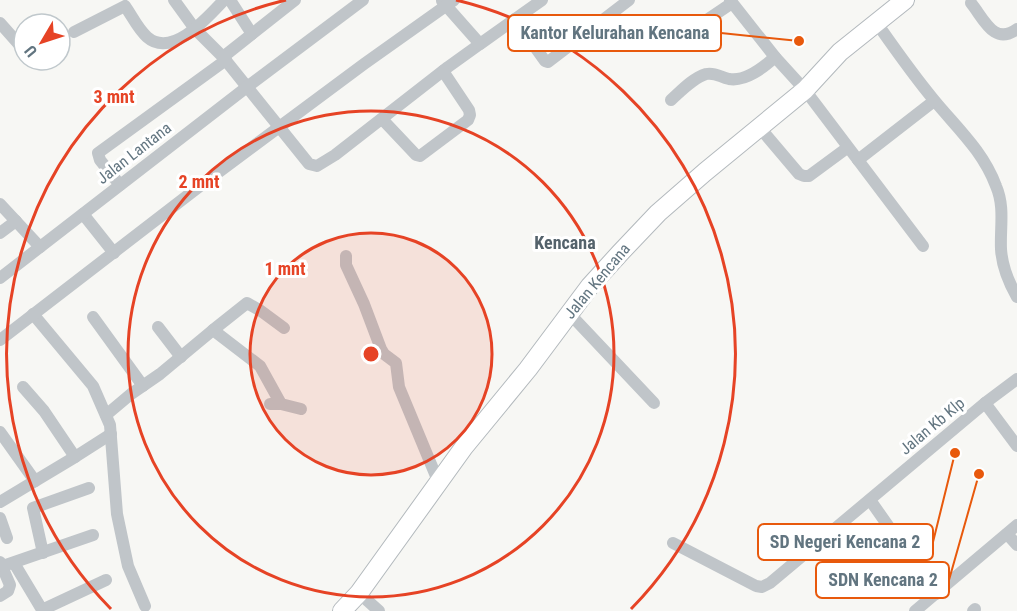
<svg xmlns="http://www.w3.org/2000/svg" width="1017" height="611" font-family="'Roboto Condensed',sans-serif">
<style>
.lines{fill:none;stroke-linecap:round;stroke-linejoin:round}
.secondary-casing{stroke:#b3b9bd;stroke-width:20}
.street{stroke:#c0c5c9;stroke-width:12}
.secondary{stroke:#fff;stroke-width:18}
.ring{fill:none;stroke:#e64325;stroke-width:3}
.labels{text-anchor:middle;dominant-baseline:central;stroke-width:6;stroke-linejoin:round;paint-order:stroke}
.street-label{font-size:16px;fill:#627580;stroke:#fff}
.neighbourhood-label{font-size:18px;font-weight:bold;fill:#54626b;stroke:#fff}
.centre{fill:#e64325;stroke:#fff;stroke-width:3}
.ring-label{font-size:18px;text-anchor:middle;font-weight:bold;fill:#e64325;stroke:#fff;stroke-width:6;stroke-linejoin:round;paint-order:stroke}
.leader{fill:none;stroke:#e8590c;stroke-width:2}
.callout-dot{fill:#e8590c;stroke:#fff;stroke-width:2}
.callout{fill:#fff;stroke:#e8590c;stroke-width:2}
.callout-label{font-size:18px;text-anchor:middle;font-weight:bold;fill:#627580}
</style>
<rect width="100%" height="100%" fill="#f7f7f4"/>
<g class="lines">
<g class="secondary-casing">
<path id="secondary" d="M 342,611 L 359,593 L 464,447 L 528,369 L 590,286 L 620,253 L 658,213 L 705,172 L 805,90 L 840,52 L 905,0"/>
</g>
<g class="street">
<path d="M 174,0 L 195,29 L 223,57 L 309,164 L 317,166 L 335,155 L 448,67 L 480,44"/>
<path d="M 230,0 L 252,34"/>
<path d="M 730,0 L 775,57 L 805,90 L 923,246"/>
<path d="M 442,1 L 480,44 L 542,0"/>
<path d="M 971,3 C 984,19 994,46 1017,29"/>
<path d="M 515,19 L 545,61 L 548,62 L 629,0"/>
<path d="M 876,22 C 895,49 913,75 934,100 C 957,128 983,151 996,186 C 1005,207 1000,227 1001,249 C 1002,266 1009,283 1017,297"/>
<path d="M 0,23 L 24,50"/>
<path d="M 695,28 L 732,3"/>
<path d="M 74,32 L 125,6 C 132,16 138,29 147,37 C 172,59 208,17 224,0"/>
<path d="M 223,57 L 295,0"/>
<path d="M 671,100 C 681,91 693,78 706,74 C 715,72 720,77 729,79 C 746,82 764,67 775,57"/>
<path d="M 382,119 L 416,155 L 420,156 L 468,120 L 470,115 L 469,110 L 443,71"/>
<path d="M 760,128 L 799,174 L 804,176 L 809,176 L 847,148"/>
<path d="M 858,160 L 934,101"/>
<path d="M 120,185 L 100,160 L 98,153 L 226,60"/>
<path d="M 0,204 L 40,247"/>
<path d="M 83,214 L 114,253"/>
<path d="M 0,233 L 16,221"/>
<path d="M 346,256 L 346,265 L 364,304 L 381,349 L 384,354 L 396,363 L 399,387 L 438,481"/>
<path d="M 0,278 L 247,87 L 363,0"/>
<path d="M 569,313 L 654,403"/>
<path d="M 33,314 L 93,386 L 110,425 L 117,514 L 128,566 L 145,606"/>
<path d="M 93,317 L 143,386"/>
<path d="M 158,327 L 181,357"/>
<path d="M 213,330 L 247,303 L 261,311 L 284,328"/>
<path d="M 0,340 L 200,186 L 364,64 L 454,0"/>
<path d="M 23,387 L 44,411 L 75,457 L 111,434"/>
<path d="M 985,403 L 1017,446"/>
<path d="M 270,404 L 281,404 L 301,409"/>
<path d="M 106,415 L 131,394 L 160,374 L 213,330 L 260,366 L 281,404"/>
<path d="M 0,432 L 35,481 L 75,457"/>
<path d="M 870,500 L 936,594"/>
<path d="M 0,502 L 35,481"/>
<path d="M 0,518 L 7,538"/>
<path d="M 1007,534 L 1017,545"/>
<path d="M 673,543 L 756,586 L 762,587 L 770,583 L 985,403 L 1017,379"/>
<path d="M 43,553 L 33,508 L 89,488"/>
<path d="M 0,562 L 10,585 L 8,591 L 0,596"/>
<path d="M 14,563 L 41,608 L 44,609 L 106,580"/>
<path d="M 3,566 L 93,535"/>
<path d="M 359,593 L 379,611"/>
<path d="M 915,611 L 1017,525"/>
<path d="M 973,611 L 975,609"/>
</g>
<use href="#secondary" class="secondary"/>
</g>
<circle cx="371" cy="354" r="121" fill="#e64325" fill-opacity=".12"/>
<g class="ring">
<circle cx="371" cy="354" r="121"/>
<circle cx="371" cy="354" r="243"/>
<path d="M111 609A364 364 0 0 1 286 0M456 0A364 364 0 0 1 631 609"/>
</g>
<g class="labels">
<g class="street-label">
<text transform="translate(134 153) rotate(-38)">Jalan Lantana</text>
<text transform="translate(597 281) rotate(-50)">Jalan Kencana</text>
<text transform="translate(932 426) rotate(-40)">Jalan Kb Klp</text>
</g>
<g class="neighbourhood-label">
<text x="565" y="242">Kencana</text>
</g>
</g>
<circle cx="371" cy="354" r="9" class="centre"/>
<g class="ring-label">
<text x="114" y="103">3 mnt</text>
<text x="199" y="188">2 mnt</text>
<text x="285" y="275">1 mnt</text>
</g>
<path class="leader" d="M799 41L721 33M955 453L933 542M979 474L949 580"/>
<g class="callout-dot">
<circle cx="799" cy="41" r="6"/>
<circle cx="955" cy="453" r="6"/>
<circle cx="979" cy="474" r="6"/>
</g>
<g class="callout">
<rect x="508" y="15" width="213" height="36" rx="6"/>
<rect x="758" y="524" width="175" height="36" rx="6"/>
<rect x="816" y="562" width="133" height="36" rx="6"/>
</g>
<g class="callout-label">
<text x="615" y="39">Kantor Kelurahan Kencana</text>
<text x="845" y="548">SD Negeri Kencana 2</text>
<text x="883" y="586">SDN Kencana 2</text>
</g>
<g transform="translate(42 42) rotate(231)"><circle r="28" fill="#ffffff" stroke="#c0c8cc" stroke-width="1.5"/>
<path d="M0-4.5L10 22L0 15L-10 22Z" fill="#e64325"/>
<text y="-9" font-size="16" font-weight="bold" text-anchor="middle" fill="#627580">U</text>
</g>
</svg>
